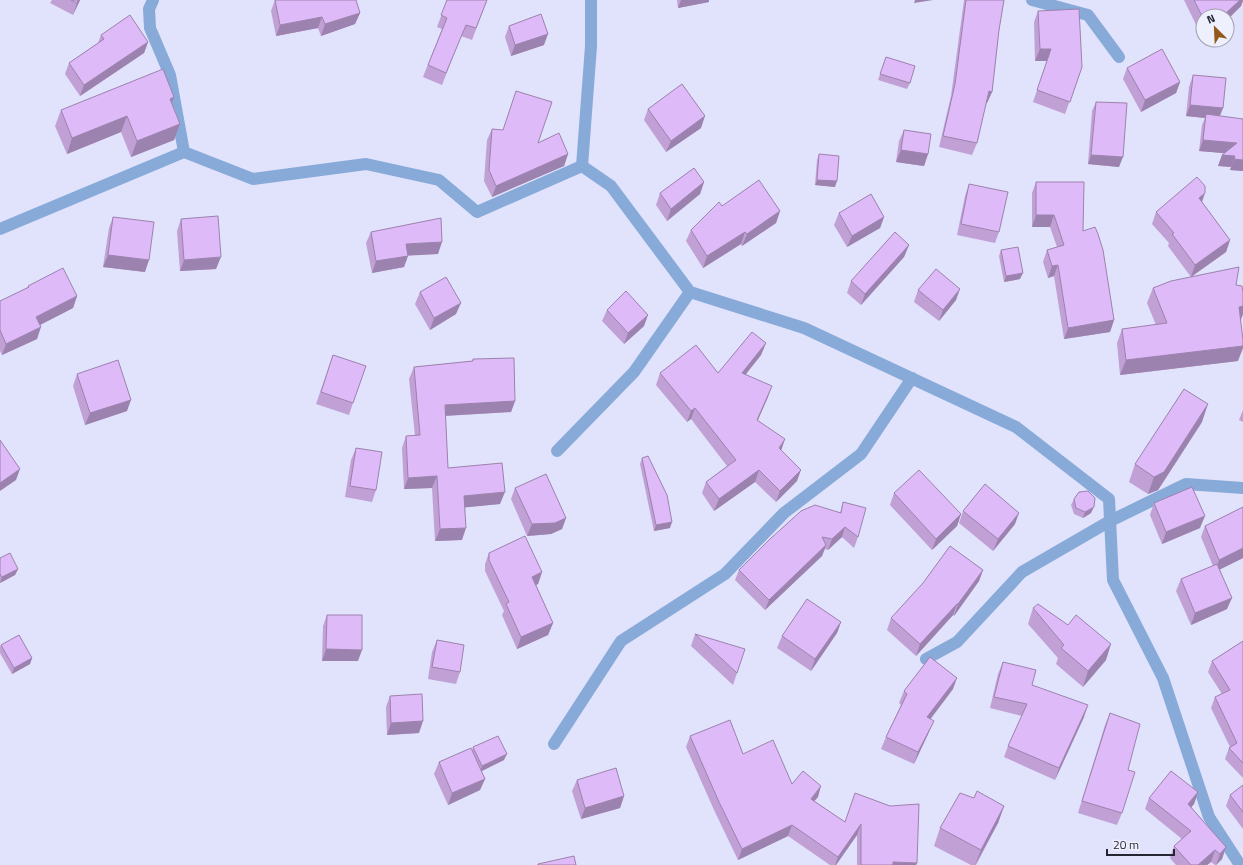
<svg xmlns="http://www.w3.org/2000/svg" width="1243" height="865" font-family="'Titillium Web',sans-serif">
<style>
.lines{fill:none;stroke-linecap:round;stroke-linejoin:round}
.street{stroke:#87aad9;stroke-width:12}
.wall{fill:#c0a0d5}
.shaded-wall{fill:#9c82ae}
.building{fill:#dfbaf8;stroke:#9c82ae}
</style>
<rect width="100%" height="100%" fill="#e1e2fb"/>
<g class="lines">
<g class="street">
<path d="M 153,0 L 149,9 L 150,28 L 170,75 L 184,152 L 253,179 L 366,164 L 439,180 L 477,212 L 582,166"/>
<path d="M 591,0 L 591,46 L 582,166 L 611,186 L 690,292 L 804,328 L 1016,427 L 1109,499 L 1113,580 L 1163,678 L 1209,817 L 1240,865"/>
<path d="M 1032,0 L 1088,15 L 1119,57"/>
<path d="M 0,229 L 184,152"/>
<path d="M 557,451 L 634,372 L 690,292"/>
<path d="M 926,659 L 957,642 L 1022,572 L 1110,521 L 1186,484 L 1243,488"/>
<path d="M 554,744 L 621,641 L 725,574 L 784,513 L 861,454 L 912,378"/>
</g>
</g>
<g class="wall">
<path d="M 52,0 L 80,0 L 73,15 L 50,3 Z"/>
<path d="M 275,0 L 356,0 L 360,13 L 355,24 L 321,36 L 318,28 L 276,36 L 271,11 Z"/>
<path d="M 447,0 L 487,0 L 472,40 L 461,36 L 442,85 L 423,77 L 442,29 L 437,27 Z"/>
<path d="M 677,0 L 709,0 L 709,2 L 678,8 Z"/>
<path d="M 964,0 L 1004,0 L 999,30 L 992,92 L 987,103 L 986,103 L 977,143 L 972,155 L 939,147 L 951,96 Z"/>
<path d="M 1184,0 L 1243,0 L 1243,1 L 1241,6 L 1227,20 L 1227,16 L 1203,16 L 1203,35 L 1201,35 Z"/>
<path d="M 1038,11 L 1082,67 L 1065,114 L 1033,102 L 1047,61 L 1035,61 L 1034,22 Z"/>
<path d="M 509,26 L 544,45 L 511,56 L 505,37 Z"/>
<path d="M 101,35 L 148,42 L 144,53 L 80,96 L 65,74 L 69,63 L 98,43 Z"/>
<path d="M 886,57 L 910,83 L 907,89 L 878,80 Z"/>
<path d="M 1127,68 L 1180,82 L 1176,93 L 1141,112 L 1123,79 Z"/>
<path d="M 1193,75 L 1223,108 L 1220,116 L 1243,171 L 1230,170 L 1231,167 L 1218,166 L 1222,155 L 1225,153 L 1199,151 L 1202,125 L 1205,118 L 1186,116 L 1189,87 Z"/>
<path d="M 1096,102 L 1119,167 L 1088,164 L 1092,111 Z"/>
<path d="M 172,103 L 180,124 L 174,140 L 131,157 L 121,132 L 67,154 L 55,126 L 61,110 Z"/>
<path d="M 648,109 L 701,128 L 666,152 L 644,120 Z"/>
<path d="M 492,129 L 538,143 L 568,154 L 564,166 L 492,197 L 484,181 L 487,140 Z"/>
<path d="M 904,130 L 928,154 L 924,166 L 896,162 L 899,141 Z"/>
<path d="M 819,154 L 835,187 L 815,185 L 817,160 Z"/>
<path d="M 704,182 L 700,194 L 667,221 L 656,205 L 660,193 Z"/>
<path d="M 1036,182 L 1083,231 L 1114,320 L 1110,332 L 1064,339 L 1054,276 L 1048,278 L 1043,262 L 1047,250 L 1057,247 L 1050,227 L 1032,227 L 1032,193 Z"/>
<path d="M 969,184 L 999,232 L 995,243 L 957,235 L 965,196 Z"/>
<path d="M 1202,202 L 1230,240 L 1226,252 L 1192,276 L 1236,285 L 1243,292 L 1243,314 L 1241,320 L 1238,361 L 1120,375 L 1117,343 L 1122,329 L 1156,325 L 1147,303 L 1153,288 L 1191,277 L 1168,246 L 1169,243 L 1152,224 L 1156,212 Z"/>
<path d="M 722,206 L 780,211 L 776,223 L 742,246 L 741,244 L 703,268 L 686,241 L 691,230 Z"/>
<path d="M 839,213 L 884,217 L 880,228 L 847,247 L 834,225 Z"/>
<path d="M 113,217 L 145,272 L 103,267 L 109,228 Z"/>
<path d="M 181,219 L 216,269 L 180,271 L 177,231 Z"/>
<path d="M 371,232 L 438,254 L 408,255 L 404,267 L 372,273 L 366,243 Z"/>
<path d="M 909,245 L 904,257 L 861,305 L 847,293 L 851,281 Z"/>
<path d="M 1001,250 L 1020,279 L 1004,282 L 999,256 Z"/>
<path d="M 28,286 L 77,296 L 73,308 L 40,325 L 37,339 L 2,355 L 0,351 L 0,301 L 27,288 Z"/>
<path d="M 918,290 L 956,300 L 939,321 L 914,302 Z"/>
<path d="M 420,292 L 456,314 L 430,330 L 415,304 Z"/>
<path d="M 607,310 L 644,326 L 624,344 L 602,321 Z"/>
<path d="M 766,343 L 761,355 L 746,374 L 768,397 L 758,420 L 781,450 L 797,481 L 776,502 L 755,482 L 714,511 L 702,493 L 706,482 L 727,466 L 691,419 L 687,422 L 656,385 L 660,373 L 718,373 Z"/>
<path d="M 333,355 L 353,403 L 349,415 L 316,404 Z"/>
<path d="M 473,359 L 515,401 L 511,412 L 445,416 L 448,468 L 500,504 L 465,507 L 462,540 L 435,541 L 432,488 L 404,489 L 402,448 L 406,436 L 415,436 L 409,379 L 414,367 L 472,361 Z"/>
<path d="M 77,374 L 127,411 L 85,425 L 73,386 Z"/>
<path d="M 1243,410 L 1243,422 L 1239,420 Z"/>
<path d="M 1202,422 L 1158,490 L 1148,494 L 1129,482 L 1135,464 Z"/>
<path d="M 356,448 L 376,490 L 372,502 L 345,497 L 351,460 Z"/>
<path d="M 642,458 L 670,528 L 654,531 L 640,464 Z"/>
<path d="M 515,488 L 566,518 L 562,529 L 551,534 L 527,536 L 511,499 Z"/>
<path d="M 894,493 L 961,514 L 957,526 L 932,550 L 890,505 Z"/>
<path d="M 1074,499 L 1091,513 L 1083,518 L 1074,514 L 1071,505 Z"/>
<path d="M 843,502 L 858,537 L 854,548 L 842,537 L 828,550 L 825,549 L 822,556 L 765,610 L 735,580 L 739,570 L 840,513 Z"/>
<path d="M 1154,503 L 1200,528 L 1162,544 L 1150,515 Z"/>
<path d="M 1243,507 L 1243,558 L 1220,569 L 1227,609 L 1191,625 L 1176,591 L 1181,579 L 1213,566 L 1201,537 L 1205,526 Z"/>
<path d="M 963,511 L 1015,524 L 993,551 L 959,523 Z"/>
<path d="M 489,553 L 542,572 L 538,584 L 536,585 L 553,623 L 548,635 L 517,649 L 502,615 L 504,611 L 485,571 L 485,564 Z"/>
<path d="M 0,558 L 18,569 L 15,575 L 0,583 Z"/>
<path d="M 983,570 L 979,581 L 954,616 L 953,615 L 916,656 L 887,630 L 891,618 Z"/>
<path d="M 1033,608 L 1106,660 L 1083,687 L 1056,664 L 1058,658 L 1028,624 Z"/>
<path d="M 327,615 L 358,661 L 322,661 L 323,626 Z"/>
<path d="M 841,622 L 837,633 L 811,671 L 777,648 L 782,636 Z"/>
<path d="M 695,634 L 737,673 L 733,685 L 691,646 Z"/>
<path d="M 437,640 L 460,672 L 456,684 L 428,679 L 432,652 Z"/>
<path d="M 1243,641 L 1243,778 L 1225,759 L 1229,748 L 1230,747 L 1211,708 L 1215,697 L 1222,694 L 1208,672 L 1212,661 Z"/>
<path d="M 1,645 L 32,658 L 30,664 L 12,674 L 0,653 L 0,647 Z"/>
<path d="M 1003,662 L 1032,685 L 1084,717 L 1055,780 L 1004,757 L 1008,746 L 1022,716 L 990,708 L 998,674 Z"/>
<path d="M 953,689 L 930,719 L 929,732 L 914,764 L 881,749 L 886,737 L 901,705 L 899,703 L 904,691 Z"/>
<path d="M 390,696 L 419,733 L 387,735 L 386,707 Z"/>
<path d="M 1110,713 L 1128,770 L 1122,813 L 1117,825 L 1078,813 L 1105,725 Z"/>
<path d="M 690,736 L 743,754 L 792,784 L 818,797 L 814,801 L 845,822 L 855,793 L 917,863 L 916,865 L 857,865 L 857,835 L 836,865 L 830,865 L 788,836 L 738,860 L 715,812 L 686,747 Z"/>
<path d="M 473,747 L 504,760 L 481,771 L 485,779 L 480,790 L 448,805 L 434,774 L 439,762 L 472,750 Z"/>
<path d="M 577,780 L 624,796 L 620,808 L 581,819 L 572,791 Z"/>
<path d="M 1243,785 L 1243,829 L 1226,806 L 1230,795 Z"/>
<path d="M 1198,792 L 1194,804 L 1191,807 L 1226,847 L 1222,859 L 1216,865 L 1215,865 L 1211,862 L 1207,865 L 1176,865 L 1170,858 L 1174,846 L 1182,839 L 1145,809 L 1149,798 Z"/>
<path d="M 974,798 L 1004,806 L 998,823 L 976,865 L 971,865 L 934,846 L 940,828 Z"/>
</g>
<g class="shaded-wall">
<path d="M 78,0 L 80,0 L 73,15 Z"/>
<path d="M 681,0 L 709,0 L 709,2 L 678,8 Z"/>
<path d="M 915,0 L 933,0 L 914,3 Z"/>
<path d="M 1240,0 L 1243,0 L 1241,6 L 1227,20 L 1227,16 L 1221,16 Z"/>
<path d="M 360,13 L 355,24 L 321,36 L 325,24 Z"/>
<path d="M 322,17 L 318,28 L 276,36 L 280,25 Z"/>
<path d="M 548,34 L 544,45 L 511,56 L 515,45 Z"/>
<path d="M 148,42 L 144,53 L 80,96 L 84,85 Z"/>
<path d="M 1040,49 L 1051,49 L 1047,61 L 1035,61 Z"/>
<path d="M 1180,82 L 1176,93 L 1141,112 L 1145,100 Z"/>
<path d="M 989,91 L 992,92 L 987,103 L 984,103 Z"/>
<path d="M 174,97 L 168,113 L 170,99 Z"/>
<path d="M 1190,105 L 1223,108 L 1218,120 L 1206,114 L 1205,118 L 1186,116 Z"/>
<path d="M 127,116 L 121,132 L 67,154 L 72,138 Z"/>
<path d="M 705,116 L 701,128 L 666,152 L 671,141 Z"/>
<path d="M 180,124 L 174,140 L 131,157 L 137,141 Z"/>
<path d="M 1203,140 L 1237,143 L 1233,154 L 1199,151 Z"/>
<path d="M 901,150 L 928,154 L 924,166 L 896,162 Z"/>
<path d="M 568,154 L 564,166 L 492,197 L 496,186 Z"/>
<path d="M 1091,155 L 1123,157 L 1119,167 L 1088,164 Z"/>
<path d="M 1222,155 L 1235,156 L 1231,167 L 1218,166 Z"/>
<path d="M 1234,159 L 1243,160 L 1243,171 L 1230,170 Z"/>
<path d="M 817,180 L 837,181 L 835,187 L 815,185 Z"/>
<path d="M 704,182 L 700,194 L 667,221 L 671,209 Z"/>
<path d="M 1205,193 L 1201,205 L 1199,198 Z"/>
<path d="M 780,211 L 776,223 L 742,246 L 747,234 Z"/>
<path d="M 1036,215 L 1054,215 L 1050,227 L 1032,227 Z"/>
<path d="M 884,217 L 880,228 L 847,247 L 852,236 Z"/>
<path d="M 745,232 L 741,244 L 703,268 L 707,256 Z"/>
<path d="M 1230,240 L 1226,252 L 1191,277 L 1195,265 Z"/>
<path d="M 442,242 L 438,254 L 402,256 L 406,244 Z"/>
<path d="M 909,245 L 904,257 L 861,305 L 865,294 Z"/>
<path d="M 108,255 L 149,260 L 145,272 L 103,267 Z"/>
<path d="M 408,256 L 404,267 L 372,273 L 376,261 Z"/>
<path d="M 221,257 L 216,269 L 180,271 L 184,260 Z"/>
<path d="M 1058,265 L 1054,276 L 1048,278 L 1052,266 Z"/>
<path d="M 1023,273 L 1020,279 L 1004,282 L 1006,276 Z"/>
<path d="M 960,289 L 956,300 L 939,321 L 943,310 Z"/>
<path d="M 77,296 L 73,308 L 32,329 L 36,317 Z"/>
<path d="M 461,303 L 456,314 L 430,330 L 434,318 Z"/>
<path d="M 1243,306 L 1243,314 L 1240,321 L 1239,307 Z"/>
<path d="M 648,315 L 644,326 L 624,344 L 628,333 Z"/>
<path d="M 1114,320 L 1110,332 L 1064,339 L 1068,328 Z"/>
<path d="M 41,327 L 37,339 L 2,355 L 6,344 Z"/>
<path d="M 766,343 L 761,355 L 738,384 L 742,373 Z"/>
<path d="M 1243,346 L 1243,348 L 1238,361 L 1120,375 L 1126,360 Z"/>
<path d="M 772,386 L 768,397 L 753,431 L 757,420 Z"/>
<path d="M 131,400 L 127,411 L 85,425 L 90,413 Z"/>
<path d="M 515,401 L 511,412 L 441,416 L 445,405 Z"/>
<path d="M 1208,404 L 1202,422 L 1158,490 L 1148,494 L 1154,477 Z"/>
<path d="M 695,408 L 691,419 L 687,422 L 691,411 Z"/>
<path d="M 785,439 L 781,451 L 779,448 Z"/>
<path d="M 20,469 L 16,480 L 0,491 L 0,483 Z"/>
<path d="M 759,470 L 755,482 L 714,511 L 719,499 Z"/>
<path d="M 801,470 L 797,481 L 776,502 L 780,491 Z"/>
<path d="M 437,476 L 432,488 L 404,489 L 408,478 Z"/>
<path d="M 505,492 L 500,504 L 460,508 L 464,496 Z"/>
<path d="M 1094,507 L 1091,513 L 1083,518 L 1085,512 Z"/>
<path d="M 1019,513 L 1015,524 L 993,551 L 998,539 Z"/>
<path d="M 961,514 L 957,526 L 932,550 L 936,539 Z"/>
<path d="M 1205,516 L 1200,528 L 1162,544 L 1166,532 Z"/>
<path d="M 566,518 L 562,529 L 551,534 L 527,536 L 532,524 Z"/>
<path d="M 672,522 L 670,528 L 654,531 L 656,525 Z"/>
<path d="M 845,527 L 842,537 L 828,550 L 832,539 Z"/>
<path d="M 466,528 L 462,540 L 435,541 L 440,529 Z"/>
<path d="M 826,545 L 822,556 L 765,610 L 769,600 Z"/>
<path d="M 1243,548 L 1243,558 L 1215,572 L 1219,560 Z"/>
<path d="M 18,569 L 15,575 L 0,583 L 2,577 Z"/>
<path d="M 983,570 L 979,581 L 954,616 L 958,604 Z"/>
<path d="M 542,572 L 538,584 L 528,589 L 532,577 Z"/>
<path d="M 1232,598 L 1227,609 L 1191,625 L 1195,613 Z"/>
<path d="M 957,604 L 953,615 L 916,656 L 920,644 Z"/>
<path d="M 841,622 L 837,633 L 811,671 L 815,659 Z"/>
<path d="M 553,623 L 548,635 L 517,649 L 521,637 Z"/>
<path d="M 1111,644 L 1106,660 L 1083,687 L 1088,671 Z"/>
<path d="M 326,649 L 362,650 L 358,661 L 322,661 Z"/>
<path d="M 32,658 L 30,664 L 12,674 L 14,668 Z"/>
<path d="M 957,678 L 953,689 L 923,729 L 927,717 Z"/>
<path d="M 1088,705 L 1084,717 L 1055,780 L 1059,768 Z"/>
<path d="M 423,721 L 419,733 L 387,735 L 391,723 Z"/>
<path d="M 934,721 L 929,732 L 914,764 L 918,752 Z"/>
<path d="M 507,754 L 504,760 L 480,772 L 482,766 Z"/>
<path d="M 485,779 L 480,790 L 448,805 L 452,793 Z"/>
<path d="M 821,786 L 818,797 L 807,809 L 811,799 Z"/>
<path d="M 1198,792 L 1194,804 L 1184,816 L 1188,804 Z"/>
<path d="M 624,796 L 620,808 L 581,819 L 585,808 Z"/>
<path d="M 1004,806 L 998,823 L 975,865 L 981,850 Z"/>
<path d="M 861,824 L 857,835 L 836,865 L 835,865 L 838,857 Z"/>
<path d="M 792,825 L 788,836 L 738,860 L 742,849 Z"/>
<path d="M 1226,847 L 1222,859 L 1216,865 L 1220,854 Z"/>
<path d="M 1215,850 L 1211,862 L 1207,865 L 1198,865 Z"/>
<path d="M 893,862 L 917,863 L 916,865 L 892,865 Z"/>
</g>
<g class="building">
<path d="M 71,0 L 78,0 L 77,3 Z"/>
<path d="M 275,0 L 356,0 L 360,13 L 325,24 L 322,17 L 280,25 Z"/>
<path d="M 447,0 L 487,0 L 476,28 L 466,25 L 446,73 L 428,65 L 447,18 L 441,15 Z"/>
<path d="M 966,0 L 1004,0 L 999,30 L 992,92 L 989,91 L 977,143 L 943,136 L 955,84 Z"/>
<path d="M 1194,0 L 1240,0 L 1225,14 L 1221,16 L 1203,16 L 1203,18 Z"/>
<path d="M 1079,9 L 1082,67 L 1070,102 L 1037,90 L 1051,49 L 1040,49 L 1038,11 Z"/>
<path d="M 541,14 L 548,34 L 515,45 L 509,26 Z"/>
<path d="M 130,15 L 148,42 L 84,85 L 69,63 L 104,39 L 101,35 Z"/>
<path d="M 1162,49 L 1180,82 L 1145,100 L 1127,68 Z"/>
<path d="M 886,57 L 915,66 L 910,83 L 880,74 Z"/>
<path d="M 163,69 L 174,97 L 170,99 L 180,124 L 137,141 L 127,116 L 72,138 L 61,110 Z"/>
<path d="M 1193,75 L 1226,78 L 1223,108 L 1190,105 Z"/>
<path d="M 682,84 L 705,116 L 671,141 L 648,109 Z"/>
<path d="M 516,91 L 552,102 L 538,143 L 559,133 L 568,154 L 496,186 L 489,170 L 492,129 L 503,130 Z"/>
<path d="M 1096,102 L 1127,103 L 1123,157 L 1091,155 Z"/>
<path d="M 1206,114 L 1243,119 L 1243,160 L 1234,159 L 1235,156 L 1222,155 L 1237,143 L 1203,140 Z"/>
<path d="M 904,130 L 931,134 L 928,154 L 901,150 Z"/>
<path d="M 819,154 L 839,156 L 837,181 L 817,180 Z"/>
<path d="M 694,168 L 704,182 L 671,209 L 660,193 Z"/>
<path d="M 1197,177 L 1205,186 L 1205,193 L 1199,198 L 1230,240 L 1195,265 L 1172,234 L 1174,233 L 1156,212 Z"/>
<path d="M 759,180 L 780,211 L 747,234 L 745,232 L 707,256 L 691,230 L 719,202 L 722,206 Z"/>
<path d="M 1036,182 L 1084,182 L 1083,231 L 1095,227 L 1098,234 L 1103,250 L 1114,320 L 1068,328 L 1058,265 L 1052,266 L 1047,250 L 1064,245 L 1054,215 L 1036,215 Z"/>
<path d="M 969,184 L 1008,192 L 999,232 L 961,224 Z"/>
<path d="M 871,194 L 884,217 L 852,236 L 839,213 Z"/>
<path d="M 218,216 L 221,257 L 184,260 L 181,219 Z"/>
<path d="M 113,217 L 154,222 L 149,260 L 108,255 Z"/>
<path d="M 441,218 L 442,242 L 406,244 L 408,256 L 376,261 L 371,232 Z"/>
<path d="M 895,232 L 909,245 L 865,294 L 851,281 Z"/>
<path d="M 1018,247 L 1023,273 L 1006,276 L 1001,250 Z"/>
<path d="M 1239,267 L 1236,285 L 1242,286 L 1243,292 L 1243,306 L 1239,307 L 1243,340 L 1243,346 L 1126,360 L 1122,329 L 1167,323 L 1153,288 L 1171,281 Z"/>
<path d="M 63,268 L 77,296 L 36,317 L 41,327 L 6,344 L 0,330 L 0,301 L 29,287 L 28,286 Z"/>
<path d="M 936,269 L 960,289 L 943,310 L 918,290 Z"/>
<path d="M 446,277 L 461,303 L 434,318 L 420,292 Z"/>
<path d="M 626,291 L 648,315 L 628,333 L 607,310 Z"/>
<path d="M 752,332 L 766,343 L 742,373 L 772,386 L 757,420 L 785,439 L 779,448 L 801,470 L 780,491 L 759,470 L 719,499 L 706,482 L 736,460 L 695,408 L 691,411 L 660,373 L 696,345 L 718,373 Z"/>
<path d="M 333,355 L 366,366 L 353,403 L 321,392 Z"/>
<path d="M 514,358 L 515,401 L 445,405 L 448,468 L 502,463 L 505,492 L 464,496 L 466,528 L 440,529 L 437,476 L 408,478 L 406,436 L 420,435 L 414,367 L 473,361 L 473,359 Z"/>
<path d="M 118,360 L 131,400 L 90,413 L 77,374 Z"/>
<path d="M 1184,389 L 1208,404 L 1164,472 L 1154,477 L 1135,464 Z"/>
<path d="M 0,440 L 20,469 L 0,483 Z"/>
<path d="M 356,448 L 382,452 L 376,490 L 350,486 Z"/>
<path d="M 648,456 L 667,495 L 672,522 L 656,525 L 642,458 Z"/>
<path d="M 919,470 L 961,514 L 936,539 L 894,493 Z"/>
<path d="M 546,474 L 566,518 L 555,523 L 532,524 L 515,488 Z"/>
<path d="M 985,484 L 1019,513 L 998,539 L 963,511 Z"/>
<path d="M 1192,487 L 1205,516 L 1166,532 L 1154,503 Z"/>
<path d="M 1088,491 L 1095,498 L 1094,507 L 1085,512 L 1076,508 L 1074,499 L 1079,492 Z"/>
<path d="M 843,502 L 866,508 L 858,537 L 845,527 L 832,539 L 822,537 L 826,545 L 769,600 L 739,570 L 770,539 L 801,511 L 815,505 L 841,513 Z"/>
<path d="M 1243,507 L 1243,548 L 1219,560 L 1205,526 Z"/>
<path d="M 525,536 L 542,572 L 532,577 L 553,623 L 521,637 L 506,604 L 509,602 L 489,560 L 489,553 Z"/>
<path d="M 950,546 L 983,570 L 958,604 L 957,604 L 920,644 L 891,618 L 923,583 Z"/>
<path d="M 10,553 L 18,569 L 2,577 L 0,574 L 0,558 Z"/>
<path d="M 1217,564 L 1232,598 L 1195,613 L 1181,579 Z"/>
<path d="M 807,599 L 841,622 L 815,659 L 782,636 Z"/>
<path d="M 1038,604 L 1068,625 L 1076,615 L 1111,644 L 1088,671 L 1061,648 L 1064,645 L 1033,608 Z"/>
<path d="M 327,615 L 362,615 L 362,650 L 326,649 Z"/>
<path d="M 695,634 L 745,649 L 737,673 Z"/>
<path d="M 19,635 L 32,658 L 14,668 L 1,645 Z"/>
<path d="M 437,640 L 464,645 L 460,672 L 432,667 Z"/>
<path d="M 1243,641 L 1243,763 L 1229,748 L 1237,743 L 1215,697 L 1230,690 L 1212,661 Z"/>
<path d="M 930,657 L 957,678 L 927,717 L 934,721 L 918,752 L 886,737 L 907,694 L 904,691 Z"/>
<path d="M 1003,662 L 1036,670 L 1032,685 L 1088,705 L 1059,768 L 1008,746 L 1027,704 L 994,697 Z"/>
<path d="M 422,694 L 423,721 L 391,723 L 390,696 Z"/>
<path d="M 1110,713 L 1140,724 L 1128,770 L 1135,772 L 1122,813 L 1082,801 Z"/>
<path d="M 730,720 L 743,754 L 773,740 L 792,784 L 803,771 L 821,786 L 811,799 L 845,822 L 855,793 L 890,806 L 919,804 L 917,863 L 893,862 L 893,865 L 861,865 L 861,824 L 838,857 L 792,825 L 742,849 L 719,802 L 690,736 Z"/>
<path d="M 498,736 L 507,754 L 482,766 L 473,747 Z"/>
<path d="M 471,748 L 485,779 L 452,793 L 439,762 Z"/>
<path d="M 616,768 L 624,796 L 585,808 L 577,780 Z"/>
<path d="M 1171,771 L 1198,792 L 1188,804 L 1226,847 L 1220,854 L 1215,850 L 1198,865 L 1191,865 L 1174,846 L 1191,831 L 1149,798 Z"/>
<path d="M 1243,785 L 1243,812 L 1230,795 Z"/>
<path d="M 977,791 L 1004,806 L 981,850 L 940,828 L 960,793 L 974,798 Z"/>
<path d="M 574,856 L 576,865 L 538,865 L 538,864 Z"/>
</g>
<g transform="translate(1215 28) rotate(336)"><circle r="19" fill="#eff0fd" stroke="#9e9fac"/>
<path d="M0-3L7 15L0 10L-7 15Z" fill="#945818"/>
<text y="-6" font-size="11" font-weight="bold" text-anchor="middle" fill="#252632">N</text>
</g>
<path d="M1107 849v6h67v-6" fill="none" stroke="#252632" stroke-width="2"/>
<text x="1113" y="849" font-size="12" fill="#252632" stroke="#eff0fd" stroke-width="3" paint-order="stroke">20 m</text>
</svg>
